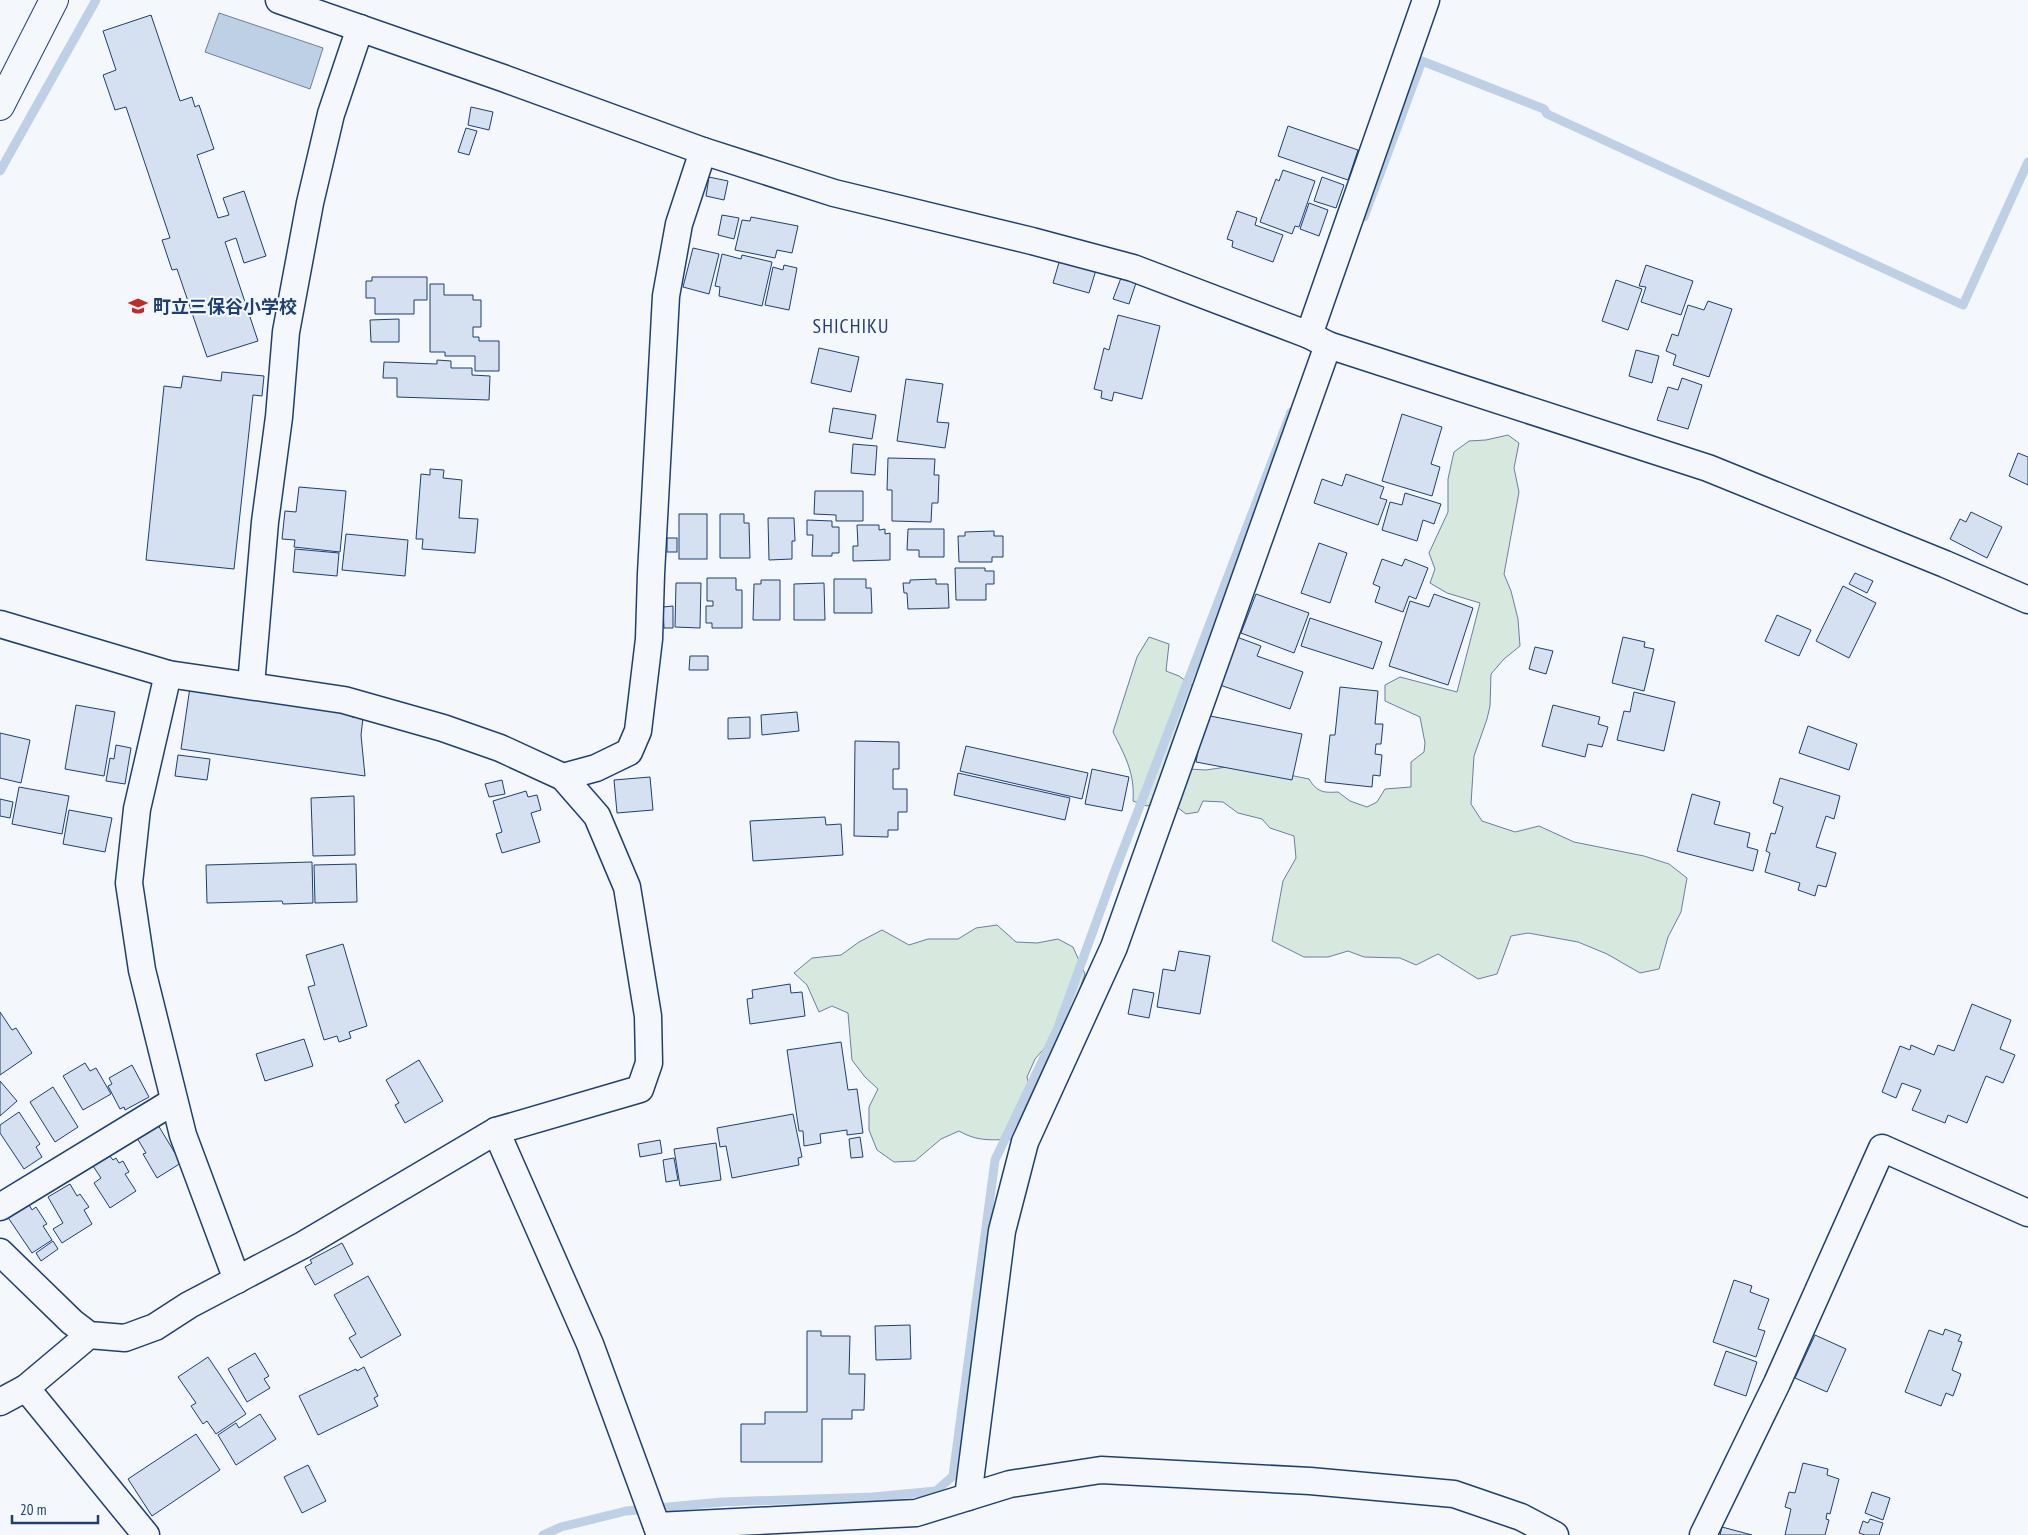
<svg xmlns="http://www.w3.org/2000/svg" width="2028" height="1535" font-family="'PT Sans Narrow','Noto Sans JP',sans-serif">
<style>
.green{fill:#d7e8df;stroke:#687fa3}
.water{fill:#bed0e5;stroke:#687fa3}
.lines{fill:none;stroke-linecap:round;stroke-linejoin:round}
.stream{stroke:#bed0e5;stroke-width:9}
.building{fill:#d5e0f0;stroke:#1d3f73}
.street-casing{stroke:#1d3f73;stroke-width:29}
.secondary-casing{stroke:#1d3f73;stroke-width:30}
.street{stroke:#f4f7fb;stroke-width:26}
.secondary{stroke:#f4f7fb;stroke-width:28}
.labels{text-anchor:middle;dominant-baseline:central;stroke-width:4;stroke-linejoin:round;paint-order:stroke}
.poi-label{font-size:18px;font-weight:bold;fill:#1d3f73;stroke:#f4f7fb;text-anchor:start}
.quarter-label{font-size:20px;letter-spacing:1px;fill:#1d3f73;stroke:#f4f7fb}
</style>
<rect width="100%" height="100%" fill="#f4f7fb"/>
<g class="green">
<path d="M 1508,435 L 1519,443 L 1514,468 L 1519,492 L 1504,574 L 1511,591 L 1518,619 L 1520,646 L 1504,659 L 1491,674 L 1490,706 L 1487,719 L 1474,756 L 1471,804 L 1482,821 L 1515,832 L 1539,826 L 1574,842 L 1644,856 L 1669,864 L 1687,878 L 1681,912 L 1668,937 L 1659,969 L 1640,973 L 1607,954 L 1578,942 L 1528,933 L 1511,936 L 1497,974 L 1478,979 L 1438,954 L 1416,965 L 1400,958 L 1364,957 L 1348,951 L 1328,957 L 1304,957 L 1272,941 L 1283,881 L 1296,858 L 1294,836 L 1270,828 L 1262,819 L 1238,813 L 1223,802 L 1203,801 L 1198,812 L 1186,814 L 1177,807 L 1159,801 L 1147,806 L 1133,801 C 1135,773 1125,756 1113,732 L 1137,657 L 1149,637 L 1169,644 L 1166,671 L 1179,676 L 1196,688 L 1171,768 L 1206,770 L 1240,765 L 1309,779 C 1317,792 1323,793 1338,792 L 1350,801 L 1367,807 L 1377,802 L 1385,789 L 1411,787 L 1411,762 L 1424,752 L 1425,743 L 1420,717 L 1385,701 L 1385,685 L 1400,677 L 1457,692 L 1480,603 L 1447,593 L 1430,583 L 1435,569 L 1429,553 L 1448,512 L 1448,479 L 1454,452 L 1469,441 L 1486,440 Z"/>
<path d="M 997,925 L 1016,942 L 1037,943 L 1058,939 L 1073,947 L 1085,974 L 1069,1020 L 1035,1059 L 1027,1077 L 1032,1098 L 1014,1139 C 993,1140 978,1142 959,1131 L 941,1139 L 915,1161 L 894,1162 L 877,1150 L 869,1130 L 869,1107 L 878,1089 L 865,1077 L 852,1060 L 848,1013 L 832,1006 L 819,1012 L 807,985 L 794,973 L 812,958 L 841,955 L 859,942 L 882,930 L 909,945 L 928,939 L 958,939 L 976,928 Z"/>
</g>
<path class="water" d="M 219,13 L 323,48 L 310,89 L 205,52 Z"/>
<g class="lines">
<g class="stream">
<path d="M 0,171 L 96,0"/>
<path d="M 1364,217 L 1422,61 L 1544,109 L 1547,114 L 1963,305 L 2028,162"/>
<path d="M 543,1535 L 561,1527 L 626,1511 L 722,1502 L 873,1497 L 936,1491 L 953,1476 L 995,1160 L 1057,1030 L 1113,876 L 1291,412"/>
</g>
</g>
<g class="building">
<path d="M 151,15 L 180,101 L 192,97 L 195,107 L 199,105 L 214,149 L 197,155 L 218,218 L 229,215 L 223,198 L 244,191 L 266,256 L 244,263 L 236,238 L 225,242 L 258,341 L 207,357 L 177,269 L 172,270 L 162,240 L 170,238 L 126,107 L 115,110 L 103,75 L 116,70 L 103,31 Z"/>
<path d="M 471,107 L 493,112 L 489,130 L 468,125 Z"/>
<path d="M 1288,126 L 1358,150 L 1348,180 L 1278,156 Z"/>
<path d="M 466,128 L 477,131 L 469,155 L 458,152 Z"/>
<path d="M 1283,170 L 1315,181 L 1299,227 L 1295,226 L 1292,234 L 1260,222 L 1276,179 L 1279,181 Z"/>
<path d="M 709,177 L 728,181 L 724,200 L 706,196 Z"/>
<path d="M 1322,177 L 1344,185 L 1336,208 L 1314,201 Z"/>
<path d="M 1309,203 L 1328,210 L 1319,236 L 1300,229 Z"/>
<path d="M 1237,211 L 1257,218 L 1255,225 L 1283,235 L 1273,262 L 1232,247 L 1233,241 L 1227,239 Z"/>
<path d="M 722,215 L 739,218 L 734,239 L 718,235 Z"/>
<path d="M 751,217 L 798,226 L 792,253 L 777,250 L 775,258 L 735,250 L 742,220 L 750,221 Z"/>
<path d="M 693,248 L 719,254 L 709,294 L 683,287 Z"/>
<path d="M 722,254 L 741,259 L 742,255 L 772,262 L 762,306 L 719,296 L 720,287 L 715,286 Z"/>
<path d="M 1060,259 L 1096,270 L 1089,293 L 1053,283 Z"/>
<path d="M 784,265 L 797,268 L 789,310 L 765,305 L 773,267 L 783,270 Z"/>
<path d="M 1646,265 L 1693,281 L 1681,315 L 1641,302 L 1646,287 L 1639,286 Z"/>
<path d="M 372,277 L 427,277 L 427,300 L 414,300 L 414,314 L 375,314 L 375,298 L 366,298 L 366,281 L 372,281 Z"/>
<path d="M 1121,278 L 1136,283 L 1129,304 L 1113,299 Z"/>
<path d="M 1616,280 L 1642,289 L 1628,330 L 1602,321 Z"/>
<path d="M 430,284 L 444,284 L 444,295 L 473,295 L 473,300 L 481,300 L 481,327 L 473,327 L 473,337 L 479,337 L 479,341 L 499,341 L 499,371 L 475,371 L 475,356 L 445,356 L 445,352 L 430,352 Z"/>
<path d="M 1708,301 L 1732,309 L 1709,377 L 1673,365 L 1676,355 L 1666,351 L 1672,334 L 1678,336 L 1688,305 L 1704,310 Z"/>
<path d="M 1118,315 L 1160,326 L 1142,399 L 1114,392 L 1112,401 L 1101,398 L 1102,391 L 1094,389 L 1104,348 L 1109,350 Z"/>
<path d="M 399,319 L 399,342 L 371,342 L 370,320 Z"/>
<path d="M 819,348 L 859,357 L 851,392 L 811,383 Z"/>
<path d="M 1636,350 L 1659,356 L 1652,383 L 1629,376 Z"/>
<path d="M 437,360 L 451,361 L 451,368 L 472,368 L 472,375 L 490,376 L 489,400 L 397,397 L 397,378 L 383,378 L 384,362 L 437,364 Z"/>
<path d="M 222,372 L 264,376 L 262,396 L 253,395 L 234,569 L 146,560 L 164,386 L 181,388 L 183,376 L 221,381 Z"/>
<path d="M 1682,378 L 1702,385 L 1688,429 L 1657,420 L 1668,387 L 1678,390 Z"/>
<path d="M 906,379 L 943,384 L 937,422 L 949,423 L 945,448 L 897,441 Z"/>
<path d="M 833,408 L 876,415 L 872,439 L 829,432 Z"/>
<path d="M 1402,414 L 1442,427 L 1431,464 L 1440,467 L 1432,496 L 1382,481 Z"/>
<path d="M 853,444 L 877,446 L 875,475 L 851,473 Z"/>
<path d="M 2018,453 L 2028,457 L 2028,485 L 2009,476 Z"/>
<path d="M 888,458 L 935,459 L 934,475 L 939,475 L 938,503 L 932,503 L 931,522 L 892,521 L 892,490 L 887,490 Z"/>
<path d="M 430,469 L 444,470 L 443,478 L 462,480 L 459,518 L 478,519 L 475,553 L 422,549 L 423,539 L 416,539 L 421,474 L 430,475 Z"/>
<path d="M 1346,474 L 1384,487 L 1380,498 L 1387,500 L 1378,525 L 1314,503 L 1322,479 L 1342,486 Z"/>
<path d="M 299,487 L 346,491 L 340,552 L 294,547 L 295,540 L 282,539 L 285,511 L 296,512 Z"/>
<path d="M 815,491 L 863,491 L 863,521 L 836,521 L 836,515 L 814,514 Z"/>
<path d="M 1405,493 L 1441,504 L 1434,524 L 1423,520 L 1417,541 L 1382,530 L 1390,502 L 1402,505 Z"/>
<path d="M 1971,512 L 2002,527 L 1987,558 L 1950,539 L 1960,519 L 1966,522 Z"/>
<rect x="679" y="514" width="28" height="45"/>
<path d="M 720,514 L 744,514 L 744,523 L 749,523 L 750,558 L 720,558 Z"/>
<path d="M 768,518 L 794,518 L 795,541 L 792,541 L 792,559 L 769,560 Z"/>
<path d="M 807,520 L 832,521 L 832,527 L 839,527 L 839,553 L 832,553 L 832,556 L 812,556 L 813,535 L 807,535 Z"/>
<path d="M 857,525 L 879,525 L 879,530 L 885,529 L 885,534 L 890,533 L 890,560 L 853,561 L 853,546 L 858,546 Z"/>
<path d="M 908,529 L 944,529 L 944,557 L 919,557 L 919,550 L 907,550 Z"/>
<path d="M 994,531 L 994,536 L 1003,536 L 1003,557 L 992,557 L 992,562 L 959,562 L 958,536 L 965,536 L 965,532 Z"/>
<path d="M 346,534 L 408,540 L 405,576 L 342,570 Z"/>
<rect x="667" y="538" width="10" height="14"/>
<path d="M 1319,543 L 1347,553 L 1330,603 L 1301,593 Z"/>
<path d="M 295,549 L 339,553 L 337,576 L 293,572 Z"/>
<path d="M 1382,559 L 1402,566 L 1405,559 L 1428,568 L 1416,599 L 1409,596 L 1403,612 L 1375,602 L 1380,587 L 1373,584 Z"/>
<path d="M 955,568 L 985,568 L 985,571 L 994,571 L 994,584 L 986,584 L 986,600 L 956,600 Z"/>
<path d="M 1855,573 L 1873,581 L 1867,593 L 1849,584 Z"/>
<path d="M 707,578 L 736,578 L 736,590 L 742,590 L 742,628 L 712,628 L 712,623 L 706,623 L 706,606 L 713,606 L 713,601 L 707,601 Z"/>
<path d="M 834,579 L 866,579 L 866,588 L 871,588 L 872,613 L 834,613 Z"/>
<path d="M 936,579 L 936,584 L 948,584 L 949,608 L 908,609 L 907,593 L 904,593 L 903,583 L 910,583 L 910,580 Z"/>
<path d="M 761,580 L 780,580 L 780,620 L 753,620 L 754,584 L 761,584 Z"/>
<path d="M 676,583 L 701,583 L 700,628 L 675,627 Z"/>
<path d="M 824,583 L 825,620 L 794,620 L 794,584 Z"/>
<path d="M 1843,586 L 1876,603 L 1849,658 L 1816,641 Z"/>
<path d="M 1256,594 L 1309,613 L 1294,653 L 1241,633 Z"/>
<path d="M 1434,594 L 1473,608 L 1448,685 L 1389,666 L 1410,601 L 1429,607 Z"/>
<path d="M 673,606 L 673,628 L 664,628 L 663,607 Z"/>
<path d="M 1777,615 L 1811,630 L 1799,656 L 1765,641 Z"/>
<path d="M 1310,618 L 1382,642 L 1373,669 L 1301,646 Z"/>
<path d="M 1234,636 L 1261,646 L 1257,656 L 1303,672 L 1290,709 L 1217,684 Z"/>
<path d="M 1623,637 L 1645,642 L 1644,647 L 1654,649 L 1644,691 L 1612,683 Z"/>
<path d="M 1535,647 L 1553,651 L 1546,674 L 1529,669 Z"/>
<path d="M 690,656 L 708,656 L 708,670 L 689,670 Z"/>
<path d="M 190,687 L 353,711 L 352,717 L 363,718 L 361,735 L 365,776 L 181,749 Z"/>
<path d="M 1340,687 L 1378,691 L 1375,724 L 1383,724 L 1381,744 L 1376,744 L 1375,754 L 1382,755 L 1380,776 L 1373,775 L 1372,787 L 1325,782 L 1330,735 L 1335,735 Z"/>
<path d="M 1634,692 L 1675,702 L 1664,751 L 1617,740 L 1624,711 L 1630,712 Z"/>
<path d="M 76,705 L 115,712 L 104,776 L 65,769 Z"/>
<path d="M 1553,705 L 1600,717 L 1598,724 L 1608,727 L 1602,747 L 1588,744 L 1585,757 L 1542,746 Z"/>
<path d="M 797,712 L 799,731 L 762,735 L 761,715 Z"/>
<path d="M 1205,715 L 1302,734 L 1292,780 L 1196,762 Z"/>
<path d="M 750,717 L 750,738 L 728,739 L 728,718 Z"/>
<path d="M 1808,726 L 1857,744 L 1849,770 L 1799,753 Z"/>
<path d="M 0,733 L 30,740 L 21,783 L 0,778 Z"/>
<path d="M 855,741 L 899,742 L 899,769 L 893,769 L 893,789 L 907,789 L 907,812 L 898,812 L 898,830 L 888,830 L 888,837 L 854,836 Z"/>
<path d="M 116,745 L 131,748 L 125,784 L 106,781 L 110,758 L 114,759 Z"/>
<path d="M 966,746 L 1088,773 L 1082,799 L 960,771 Z"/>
<path d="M 178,755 L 210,759 L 207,780 L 175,776 Z"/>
<path d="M 1092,769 L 1129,777 L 1122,811 L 1085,804 Z"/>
<path d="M 958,773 L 1070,798 L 1065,820 L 954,795 Z"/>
<path d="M 650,777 L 653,810 L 617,813 L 614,780 Z"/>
<path d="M 1780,778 L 1840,796 L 1834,819 L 1826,816 L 1816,847 L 1836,853 L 1826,887 L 1818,885 L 1815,896 L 1798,890 L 1800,883 L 1765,872 L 1770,853 L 1766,851 L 1771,833 L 1775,834 L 1783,807 L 1773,803 Z"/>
<path d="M 502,780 L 505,794 L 489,797 L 485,784 Z"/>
<path d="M 19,787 L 69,796 L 62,834 L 12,824 Z"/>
<path d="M 526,791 L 528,797 L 537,795 L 541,810 L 531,813 L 540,842 L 502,853 L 496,834 L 502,832 L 493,801 Z"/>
<path d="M 1692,794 L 1720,802 L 1714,824 L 1750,833 L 1747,847 L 1758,850 L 1753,871 L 1677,851 Z"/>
<path d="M 354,796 L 355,855 L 313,856 L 311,798 Z"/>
<path d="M 0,799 L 13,802 L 10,818 L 0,816 Z"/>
<path d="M 69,810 L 112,818 L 105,852 L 63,844 Z"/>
<path d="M 825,817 L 826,825 L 841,824 L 843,855 L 753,861 L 750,821 Z"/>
<path d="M 312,862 L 313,903 L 283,904 L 282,901 L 207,903 L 206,865 Z"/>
<path d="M 356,864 L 357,902 L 315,903 L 314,865 Z"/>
<path d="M 343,944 L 367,1026 L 349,1032 L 351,1038 L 339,1042 L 337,1036 L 324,1040 L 308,987 L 315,985 L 306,955 Z"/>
<path d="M 1179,951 L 1210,956 L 1200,1014 L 1157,1007 L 1163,969 L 1175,971 Z"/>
<path d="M 790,984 L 791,993 L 802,992 L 805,1016 L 750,1024 L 747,999 L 753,998 L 752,990 Z"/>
<path d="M 1133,989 L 1154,993 L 1149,1018 L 1128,1014 Z"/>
<path d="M 1972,1004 L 2011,1020 L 2000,1049 L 2015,1055 L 2003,1083 L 1986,1076 L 1967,1123 L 1948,1115 L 1945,1123 L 1912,1110 L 1921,1090 L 1902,1083 L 1896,1098 L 1882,1092 L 1900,1046 L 1910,1050 L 1911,1045 L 1934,1055 L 1938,1045 L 1954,1051 Z"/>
<path d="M 0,1012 L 12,1030 L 16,1028 L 32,1053 L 0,1075 Z"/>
<path d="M 304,1039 L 313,1066 L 265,1081 L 256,1054 Z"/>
<path d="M 841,1042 L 848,1090 L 857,1089 L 863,1133 L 847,1135 L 847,1130 L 820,1134 L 821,1143 L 804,1146 L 803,1131 L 799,1131 L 787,1050 Z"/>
<path d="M 419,1060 L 443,1101 L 405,1123 L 395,1105 L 399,1103 L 386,1080 Z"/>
<path d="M 85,1063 L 90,1071 L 96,1068 L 111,1094 L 83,1110 L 63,1076 Z"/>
<path d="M 132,1065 L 149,1097 L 125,1110 L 124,1107 L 120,1109 L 108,1086 L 112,1084 L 109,1078 Z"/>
<path d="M 0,1081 L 17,1101 L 0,1116 Z"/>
<path d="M 53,1087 L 78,1127 L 55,1142 L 30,1102 Z"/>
<path d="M 19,1112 L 40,1144 L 36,1147 L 42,1157 L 24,1169 L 0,1133 L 0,1125 Z"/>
<path d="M 793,1114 L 802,1157 L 798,1158 L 799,1165 L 732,1178 L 726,1146 L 720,1147 L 717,1128 Z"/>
<path d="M 158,1125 L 181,1163 L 157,1178 L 143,1154 L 146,1153 L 137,1138 Z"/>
<path d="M 860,1137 L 863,1157 L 851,1158 L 849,1139 Z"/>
<path d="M 660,1140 L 662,1153 L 640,1157 L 638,1144 Z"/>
<path d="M 716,1143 L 721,1180 L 680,1186 L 674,1149 Z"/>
<path d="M 109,1155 L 113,1160 L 116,1158 L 119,1163 L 123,1161 L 129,1172 L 125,1174 L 136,1191 L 110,1208 L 94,1183 L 101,1178 L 93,1166 Z"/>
<path d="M 674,1158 L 678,1180 L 666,1182 L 663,1160 Z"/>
<path d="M 70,1184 L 77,1196 L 80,1194 L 89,1207 L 84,1210 L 92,1224 L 62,1243 L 53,1229 L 63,1223 L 48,1197 Z"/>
<path d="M 28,1203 L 32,1210 L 36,1207 L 47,1224 L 43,1226 L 52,1240 L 32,1253 L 7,1216 Z"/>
<path d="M 53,1241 L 58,1249 L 41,1261 L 36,1253 Z"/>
<path d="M 342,1243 L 353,1264 L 315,1285 L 305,1267 L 312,1263 L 310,1260 Z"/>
<path d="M 368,1276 L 401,1335 L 361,1358 L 349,1338 L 356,1334 L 334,1295 Z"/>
<path d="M 1734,1280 L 1752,1286 L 1750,1292 L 1769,1299 L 1758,1329 L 1765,1331 L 1756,1357 L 1713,1342 Z"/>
<path d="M 910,1325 L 911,1359 L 876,1360 L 875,1326 Z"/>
<path d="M 1945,1329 L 1961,1335 L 1958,1341 L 1962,1342 L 1952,1370 L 1961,1374 L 1953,1396 L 1946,1393 L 1941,1406 L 1905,1392 L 1929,1330 L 1943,1335 Z"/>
<path d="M 807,1331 L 821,1331 L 821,1336 L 850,1336 L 849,1374 L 865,1374 L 864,1410 L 852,1410 L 852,1419 L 822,1419 L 822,1462 L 741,1462 L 741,1424 L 765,1424 L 765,1412 L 807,1412 Z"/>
<path d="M 1815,1335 L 1846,1349 L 1827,1392 L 1795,1378 Z"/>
<path d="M 1726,1351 L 1757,1362 L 1746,1396 L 1714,1385 Z"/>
<path d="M 255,1353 L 269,1376 L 264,1379 L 270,1388 L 247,1402 L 228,1369 Z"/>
<path d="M 208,1357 L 246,1414 L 216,1434 L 207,1421 L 203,1424 L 191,1406 L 196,1403 L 178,1377 Z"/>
<path d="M 364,1367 L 378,1396 L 374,1398 L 378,1406 L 318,1435 L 299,1396 L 356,1369 L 357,1371 Z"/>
<path d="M 260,1414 L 276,1439 L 236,1465 L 218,1435 L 236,1423 L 239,1428 Z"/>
<path d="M 196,1434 L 220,1470 L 152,1516 L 128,1479 Z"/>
<path d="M 1803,1463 L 1828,1469 L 1827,1475 L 1839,1479 L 1830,1514 L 1827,1513 L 1826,1519 L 1829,1520 L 1825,1535 L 1785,1535 L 1791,1509 L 1785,1507 L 1789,1492 L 1795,1493 Z"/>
<path d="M 308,1465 L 326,1501 L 302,1513 L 284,1477 Z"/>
<path d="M 1872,1492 L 1890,1498 L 1883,1520 L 1865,1513 Z"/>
<path d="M 1870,1519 L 1883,1523 L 1879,1535 L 1865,1535 L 1859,1533 L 1863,1521 L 1868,1523 Z"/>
<path d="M 1722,1527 L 1752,1535 L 1720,1535 Z"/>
</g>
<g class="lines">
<g class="street-casing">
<g id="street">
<path d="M 279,0 L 503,78 L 703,151 L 834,193 L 1032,241 L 1133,268 L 1309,335 L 1328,345 L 1708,468 L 1945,564 L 2028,600"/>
<path d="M 1309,335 L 1426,0"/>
<path d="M 0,624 L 168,674 L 344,700 L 443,728 L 500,748 L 563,777 L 597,816 L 627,887 L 648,1016 L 649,1063 L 640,1089 L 496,1131 L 303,1245 L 189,1305 L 155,1327 L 125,1338 L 89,1335 L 72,1322 L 0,1252"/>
<path d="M 168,674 L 137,809 L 129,883 L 142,970 L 183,1135 L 237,1280"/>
<path d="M 251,685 L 265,522 L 279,417 L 286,332 L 310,203 L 331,114 L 360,28"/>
<path d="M 563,777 L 596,768 L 629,752 L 638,731 L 649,639 L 651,574 L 666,296 L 679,224 L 703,151"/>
<path d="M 496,1131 L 590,1344 L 660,1535"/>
<path d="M 0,1207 L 174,1101"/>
<path d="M 26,1388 L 146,1535"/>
<path d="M 0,1402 L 26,1388 L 89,1335"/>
<path d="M 968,1497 L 1002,1231 L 1025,1142 L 1114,947 L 1328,345"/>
<path d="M 657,1526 L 916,1513 L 1010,1484 L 1101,1470 L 1310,1481 L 1454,1494 L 1521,1517 L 1555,1535"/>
<path d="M 1703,1535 L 1777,1383 L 1882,1148 L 2028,1213"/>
</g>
</g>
<g class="secondary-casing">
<path id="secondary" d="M 0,106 L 54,0"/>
</g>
<use href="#street" class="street"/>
<use href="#secondary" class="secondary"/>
</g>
<defs>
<g id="school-bare" transform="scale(1.5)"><path d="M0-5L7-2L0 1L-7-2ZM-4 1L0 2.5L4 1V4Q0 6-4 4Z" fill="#c62828" stroke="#f4f7fb" stroke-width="2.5" paint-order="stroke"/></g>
</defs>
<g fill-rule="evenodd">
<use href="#school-bare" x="138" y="306"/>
</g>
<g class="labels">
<g class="poi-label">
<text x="153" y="306">町立三保谷小学校</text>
</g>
<g class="quarter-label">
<text x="851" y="326">SHICHIKU</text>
</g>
</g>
<path d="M12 1515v8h86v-8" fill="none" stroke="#1d3f73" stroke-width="2.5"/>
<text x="20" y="1515" font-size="15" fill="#1d3f73" stroke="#f4f7fb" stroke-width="4" paint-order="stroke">20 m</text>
</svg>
